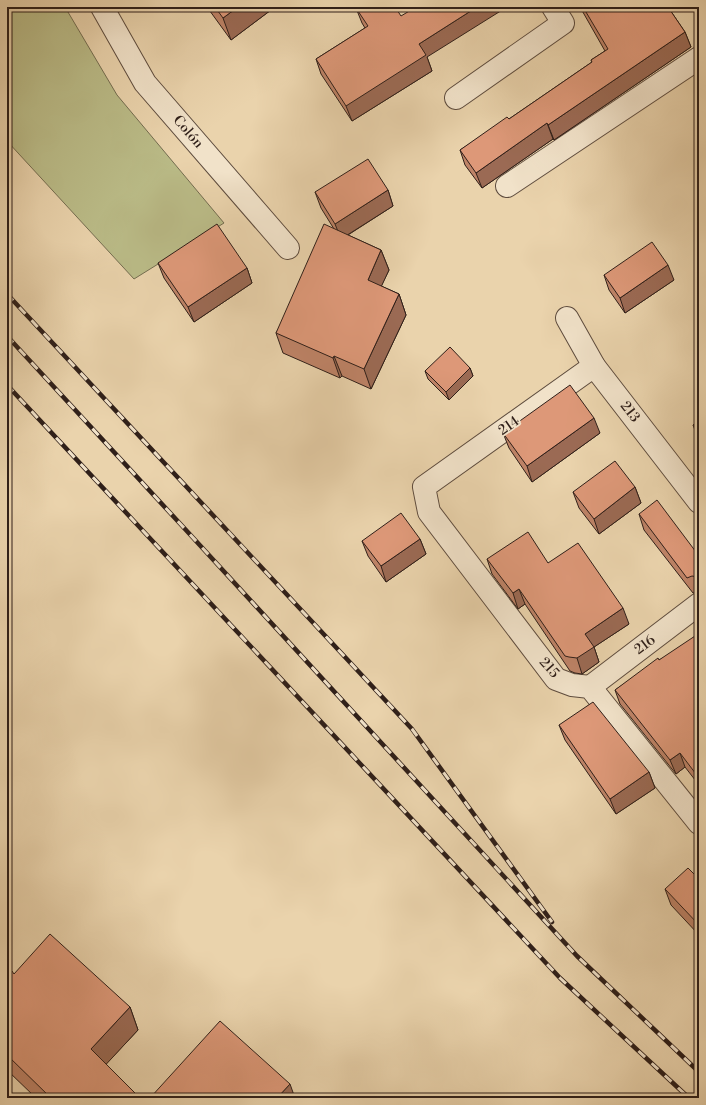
<svg xmlns="http://www.w3.org/2000/svg" width="706" height="1105" font-family="'Libre Bodoni',serif">
<style>
.green{fill:#babb87;stroke:#746d50}
.lines{fill:none;stroke-linecap:round;stroke-linejoin:round}
.minor-casing{stroke:#5e4c3e;stroke-width:24}
.minor{stroke:#f1e2c9;stroke-width:22}
.rail-casing{stroke:#2f1f19;stroke-width:4.5}
.rail{stroke:#f1e2c9;stroke-width:3;stroke-dasharray:9;stroke-linecap:butt}
.wall{fill:#be8367;stroke:#2f1f19}
.shaded-wall{fill:#9b6a54;stroke:#2f1f19}
.building{fill:#dd9878;stroke:#2f1f19}
.labels{text-anchor:middle;dominant-baseline:central;stroke-width:3.5;stroke-linejoin:round;paint-order:stroke}
.street-label{font-size:14px;fill:#2f1f19;stroke:#f1e2c9}
</style>
<rect width="100%" height="100%" fill="#ead3ac"/>
<filter id="stains"><feTurbulence type="fractalNoise" baseFrequency=".005" numOctaves="4"/><feColorMatrix values="0 0 0 0 .2 0 0 0 0 .09 0 0 0 0 .02 0 0 0 .5 -.17"/></filter>
<radialGradient id="worn" r=".72"><stop offset=".6" stop-color="#630" stop-opacity="0"/><stop offset="1" stop-color="#630" stop-opacity=".3"/></radialGradient>
<path class="green" d="M 7,7 L 65,7 L 117,95 L 224,223 L 134,279 L 7,141 Z"/>
<g class="lines">
<g class="minor-casing">
<g id="minor">
<path d="M 102,7 L 145,83 L 288,248"/>
<path d="M 456,98 L 563,23 L 553,7"/>
<path d="M 507,186 L 699,58"/>
<path d="M 567,318 L 594,366 L 699,502"/>
<path d="M 594,366 L 424,487 L 429,512 L 556,679 L 572,685 L 590,687 L 699,823"/>
<path d="M 590,687 L 699,604"/>
</g>
</g>
<use href="#minor" class="minor"/>
<g class="rail-casing">
<g id="rail">
<path d="M 7,294 L 412,729 L 552,922"/>
<path d="M 7,336 L 185,529 L 577,956 L 699,1072"/>
<path d="M 7,385 L 560,978 L 689,1098"/>
</g>
</g>
<use href="#rail" class="rail"/>
</g>
<g class="wall">
<path d="M 207,7 L 275,7 L 231,40 Z"/>
<path d="M 580,7 L 668,7 L 685,32 L 691,47 L 554,140 L 553,139 L 482,188 L 465,165 L 460,150 L 509,119 L 592,62 L 591,60 L 605,51 Z"/>
<path d="M 356,8 L 401,16 L 427,57 L 432,71 L 352,121 L 321,74 L 316,59 L 365,28 L 362,23 Z"/>
<path d="M 388,190 L 393,206 L 348,235 L 381,250 L 389,270 L 381,286 L 399,294 L 406,315 L 371,389 L 342,376 L 340,378 L 283,353 L 276,333 L 334,229 L 321,208 L 315,192 Z"/>
<path d="M 158,263 L 247,268 L 252,283 L 194,322 L 164,278 Z"/>
<path d="M 604,275 L 674,280 L 625,313 L 609,290 Z"/>
<path d="M 470,368 L 473,376 L 449,400 L 428,379 L 425,371 Z"/>
<path d="M 699,420 L 699,441 L 693,425 Z"/>
<path d="M 503,433 L 600,433 L 532,482 L 509,448 Z"/>
<path d="M 635,487 L 641,503 L 599,534 L 579,508 L 573,492 Z"/>
<path d="M 639,514 L 699,556 L 699,592 L 693,593 L 644,530 Z"/>
<path d="M 420,539 L 426,554 L 386,582 L 368,556 L 362,541 Z"/>
<path d="M 487,559 L 548,563 L 629,624 L 594,647 L 599,662 L 582,674 L 575,673 L 570,671 L 525,604 L 518,609 L 492,574 Z"/>
<path d="M 699,642 L 699,785 L 685,767 L 676,774 L 620,704 L 615,690 L 659,660 Z"/>
<path d="M 559,725 L 649,772 L 655,788 L 616,814 L 565,740 Z"/>
<path d="M 699,879 L 699,935 L 671,905 L 665,889 Z"/>
<path d="M 14,974 L 130,1007 L 138,1030 L 106,1064 L 140,1098 L 36,1098 L 7,1070 L 7,977 Z"/>
</g>
<g class="shaded-wall">
<path d="M 238,7 L 275,7 L 231,40 L 223,18 Z"/>
<path d="M 477,7 L 507,7 L 427,57 L 432,71 L 352,121 L 346,106 L 419,44 Z"/>
<path d="M 685,32 L 691,47 L 554,140 L 548,125 Z"/>
<path d="M 547,123 L 553,139 L 482,188 L 476,173 Z"/>
<path d="M 388,190 L 393,206 L 341,239 L 335,224 Z"/>
<path d="M 381,250 L 389,270 L 375,300 L 368,280 Z"/>
<path d="M 668,265 L 674,280 L 625,313 L 620,298 Z"/>
<path d="M 247,268 L 252,283 L 194,322 L 188,307 Z"/>
<path d="M 399,294 L 406,315 L 371,389 L 364,369 Z"/>
<path d="M 334,356 L 342,376 L 340,378 L 333,358 Z"/>
<path d="M 470,368 L 473,376 L 449,400 L 446,392 Z"/>
<path d="M 594,418 L 600,433 L 532,482 L 527,466 Z"/>
<path d="M 635,487 L 641,503 L 599,534 L 594,519 Z"/>
<path d="M 420,539 L 426,554 L 386,582 L 381,566 Z"/>
<path d="M 519,589 L 525,604 L 518,609 L 513,593 Z"/>
<path d="M 623,608 L 629,624 L 594,647 L 599,662 L 582,674 L 577,658 L 585,634 Z"/>
<path d="M 680,753 L 685,767 L 676,774 L 670,760 Z"/>
<path d="M 649,772 L 655,788 L 616,814 L 610,799 Z"/>
<path d="M 130,1007 L 138,1030 L 99,1072 L 91,1049 Z"/>
<path d="M 290,1084 L 295,1098 L 277,1098 Z"/>
</g>
<g class="building">
<path d="M 215,7 L 238,7 L 223,18 Z"/>
<path d="M 358,7 L 395,7 L 401,16 L 416,7 L 477,7 L 419,44 L 426,55 L 346,106 L 316,59 L 368,26 L 356,8 Z"/>
<path d="M 583,7 L 668,7 L 685,32 L 548,125 L 547,123 L 476,173 L 460,150 L 507,117 L 509,119 L 592,62 L 591,60 L 608,49 Z"/>
<path d="M 368,159 L 388,190 L 335,224 L 315,192 Z"/>
<path d="M 217,224 L 247,268 L 188,307 L 158,263 Z"/>
<path d="M 324,224 L 381,250 L 368,280 L 399,294 L 364,369 L 334,356 L 333,358 L 276,333 Z"/>
<path d="M 652,242 L 668,265 L 620,298 L 604,275 Z"/>
<path d="M 450,347 L 470,368 L 446,392 L 425,371 Z"/>
<path d="M 570,385 L 594,418 L 527,466 L 503,433 Z"/>
<path d="M 699,420 L 699,433 L 693,425 Z"/>
<path d="M 615,461 L 635,487 L 594,519 L 573,492 Z"/>
<path d="M 657,500 L 699,556 L 699,578 L 698,577 L 692,576 L 687,578 L 639,514 Z"/>
<path d="M 401,513 L 420,539 L 381,566 L 362,541 Z"/>
<path d="M 528,532 L 548,563 L 578,543 L 623,608 L 585,634 L 594,647 L 577,658 L 569,657 L 565,656 L 519,589 L 513,593 L 487,559 Z"/>
<path d="M 695,636 L 699,642 L 699,778 L 680,753 L 670,760 L 615,690 L 658,658 L 659,660 Z"/>
<path d="M 593,702 L 649,772 L 610,799 L 559,725 Z"/>
<path d="M 688,868 L 699,879 L 699,925 L 665,889 Z"/>
<path d="M 50,934 L 130,1007 L 91,1049 L 140,1098 L 51,1098 L 7,1055 L 7,977 L 12,971 L 14,974 Z"/>
<path d="M 220,1021 L 290,1084 L 277,1098 L 150,1098 Z"/>
</g>
<g class="labels">
<g class="street-label">
<text transform="translate(188 132) rotate(49)">Colón</text>
<text transform="translate(630 412) rotate(52)">213</text>
<text transform="translate(509 426) rotate(-35)">214</text>
<text transform="translate(645 645) rotate(-37)">216</text>
<text transform="translate(549 668) rotate(48)">215</text>
</g>
</g>
<rect width="706" height="1105" fill="none" stroke="#ead3ac" stroke-width="24"/>
<rect x="8" y="8" width="690" height="1089" fill="none" stroke="#2f1f19" stroke-width="2"/>
<rect x="12" y="12" width="682" height="1081" fill="none" stroke="#2f1f19"/>
<rect width="100%" height="100%" filter="url(#stains)"/>
<rect width="100%" height="100%" fill="url(#worn)"/>
</svg>
